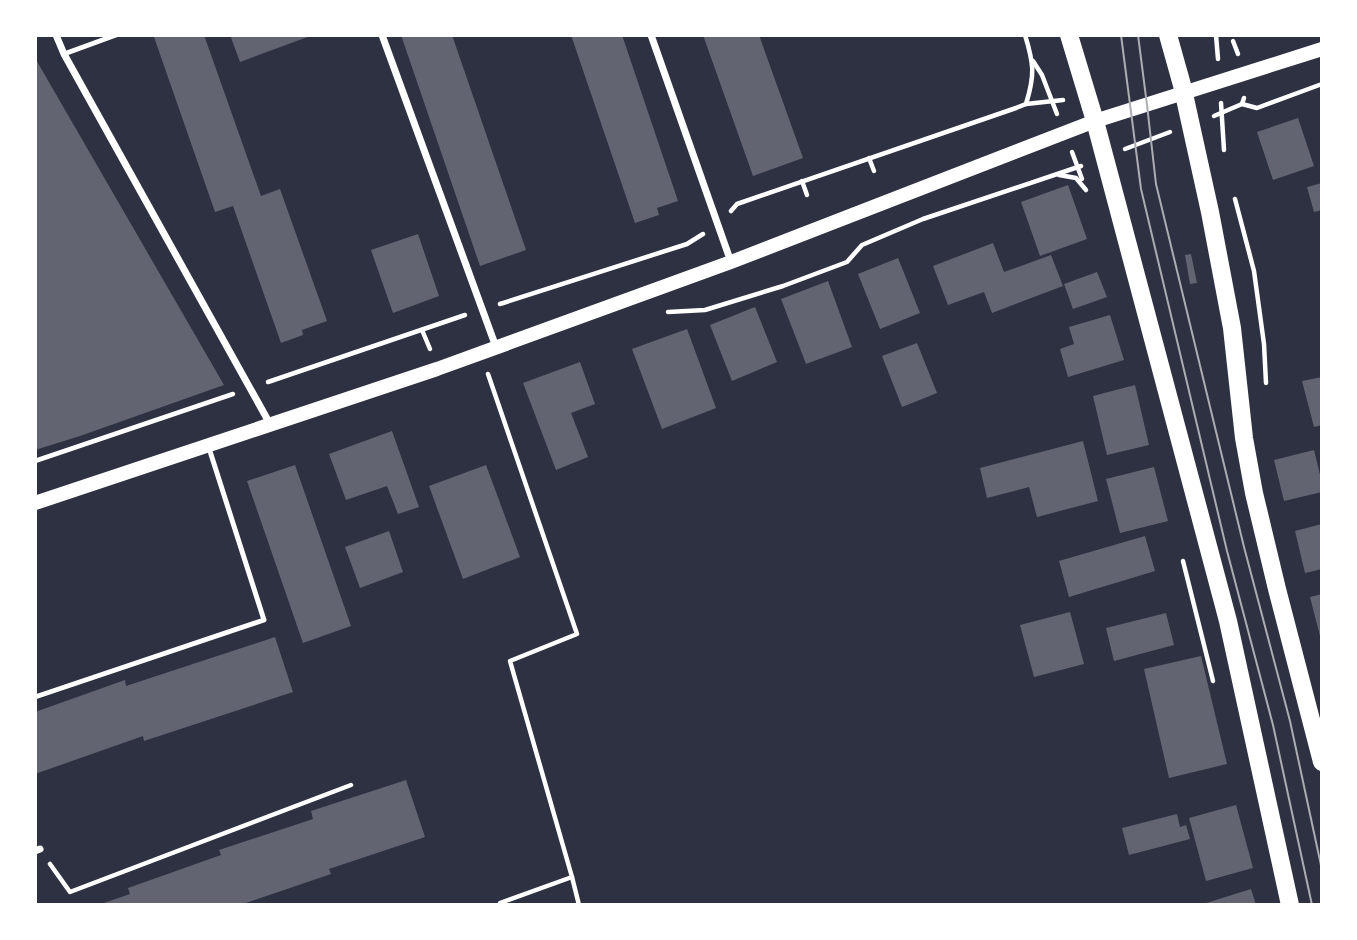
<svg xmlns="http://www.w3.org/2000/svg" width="1357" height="940" font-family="'Asap Condensed',sans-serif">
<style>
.building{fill:#626471}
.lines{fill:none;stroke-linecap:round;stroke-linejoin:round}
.path{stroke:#fff;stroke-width:4.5}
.service{stroke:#fff;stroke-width:5}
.minor{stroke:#fff;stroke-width:7}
.secondary{stroke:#fff;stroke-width:14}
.primary{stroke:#fff;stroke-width:18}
.tram{stroke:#abadb3;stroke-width:2}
</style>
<rect width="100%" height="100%" fill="#2d3142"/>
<g class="building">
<path d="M 160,35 L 204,35 L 261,196 L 280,189 L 327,321 L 302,330 L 303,335 L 281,343 L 233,206 L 215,212 L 154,37 Z"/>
<path d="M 230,35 L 313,35 L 240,62 Z"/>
<path d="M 401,35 L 452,35 L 526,250 L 480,266 Z"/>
<path d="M 571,35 L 622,35 L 678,201 L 657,208 L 659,215 L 635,223 Z"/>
<path d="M 703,35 L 759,35 L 803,158 L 753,176 Z"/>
<path d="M 35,58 L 224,385 L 80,436 L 35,450 Z"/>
<path d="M 1298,118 L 1314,166 L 1273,180 L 1257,132 Z"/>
<path d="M 1322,183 L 1322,210 L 1314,212 L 1307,187 Z"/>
<path d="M 1068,185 L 1087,239 L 1040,256 L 1021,202 Z"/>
<path d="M 418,234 L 439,296 L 393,313 L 371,250 Z"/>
<path d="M 993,243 L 1004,272 L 1051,255 L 1063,286 L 992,313 L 984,292 L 948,305 L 933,266 Z"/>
<path d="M 1191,254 L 1197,283 L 1190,284 L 1185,255 Z"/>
<path d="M 898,258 L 920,313 L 880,329 L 858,274 Z"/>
<path d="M 1097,272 L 1107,297 L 1073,309 L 1064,284 Z"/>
<path d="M 828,281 L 852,347 L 806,364 L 781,299 Z"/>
<path d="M 755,307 L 777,362 L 732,381 L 710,325 Z"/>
<path d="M 1110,315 L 1124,360 L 1068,377 L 1060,349 L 1074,344 L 1069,327 Z"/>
<path d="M 687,329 L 716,408 L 662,429 L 632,349 Z"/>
<path d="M 917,343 L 937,393 L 902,407 L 882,356 Z"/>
<path d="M 580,362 L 595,404 L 571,413 L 588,457 L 556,470 L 523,383 Z"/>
<path d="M 1322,377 L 1322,425 L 1314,427 L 1302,381 Z"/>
<path d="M 1135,385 L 1149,445 L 1107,455 L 1093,396 Z"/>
<path d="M 392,431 L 419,507 L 398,514 L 387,486 L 346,500 L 329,454 Z"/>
<path d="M 1083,441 L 1098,501 L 1037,517 L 1029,487 L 987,498 L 980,468 Z"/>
<path d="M 1314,450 L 1322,483 L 1322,492 L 1284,501 L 1274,460 Z"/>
<path d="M 295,465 L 351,626 L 303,643 L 247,481 Z"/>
<path d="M 486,465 L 520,557 L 463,579 L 429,486 Z"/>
<path d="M 1154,467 L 1168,521 L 1120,533 L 1106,479 Z"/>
<path d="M 1322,524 L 1322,569 L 1305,573 L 1295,531 Z"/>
<path d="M 389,531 L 403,572 L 360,588 L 345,547 Z"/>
<path d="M 1145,536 L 1155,571 L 1069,597 L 1059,561 Z"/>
<path d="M 1322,594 L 1322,640 L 1321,640 L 1310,597 Z"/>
<path d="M 1070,612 L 1084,664 L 1034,677 L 1020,625 Z"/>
<path d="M 1166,613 L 1174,645 L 1114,661 L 1106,628 Z"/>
<path d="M 275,637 L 293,692 L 144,741 L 143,736 L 35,774 L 35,712 L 125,680 L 126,686 Z"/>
<path d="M 1201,656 L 1227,764 L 1169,778 L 1144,669 Z"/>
<path d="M 406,780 L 425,837 L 329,869 L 331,874 L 240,905 L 98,905 L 130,894 L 128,888 L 221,855 L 219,850 L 313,819 L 311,811 Z"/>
<path d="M 1236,805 L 1253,868 L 1206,881 L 1189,818 Z"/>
<path d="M 1177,814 L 1180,827 L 1186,825 L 1190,839 L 1129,855 L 1122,828 Z"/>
<path d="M 1251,889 L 1256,905 L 1203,905 L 1203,904 Z"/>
</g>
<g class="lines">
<g class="path">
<path d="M 1025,35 C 1034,64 1035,75 1026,104"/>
<path d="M 1216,35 L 1218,59"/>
<path d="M 1233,41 L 1238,54"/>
<path d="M 1033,61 L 1042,75 L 1057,114"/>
<path d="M 1221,103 L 1224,150"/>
<path d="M 1242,104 L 1257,108 L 1322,84"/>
<path d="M 1214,116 L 1242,104 L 1244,98"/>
<path d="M 1125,149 L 1170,132"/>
<path d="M 1072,152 L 1082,179"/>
<path d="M 869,158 L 874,171"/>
<path d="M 1059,175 L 1076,178 L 1086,190"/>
<path d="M 802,181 L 807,195"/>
<path d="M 1235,199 L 1254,271 L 1264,344 L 1266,383"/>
<path d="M 731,211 L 737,204 L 1016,108 L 1026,104 L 1063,100"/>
<path d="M 500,304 L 687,244 L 703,234"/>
<path d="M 668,312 L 705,310 L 783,286 L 847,262 L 862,245 L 923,219 L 1081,166"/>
<path d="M 422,330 L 430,349"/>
<path d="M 488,374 L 577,634 L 510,661 L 572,877 L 500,903 L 500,905"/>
<path d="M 268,382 L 465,315"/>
<path d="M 35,461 L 233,394"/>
<path d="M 1183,561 L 1213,681"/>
<path d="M 50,864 L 70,892 L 351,785"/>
<path d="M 572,877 L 579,905"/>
</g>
<g class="service">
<path d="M 64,54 L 116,35"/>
<path d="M 35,697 L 264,620 L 208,445"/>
</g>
<g class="minor">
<path d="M 56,35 L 64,54 L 270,424"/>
<path d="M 382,35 L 496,347"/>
<path d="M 651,35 L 731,262"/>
<path d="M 35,851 L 40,849"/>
</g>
<path class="secondary" d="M 35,503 L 437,369 L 731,262 L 1095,121 L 1322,49"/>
<g class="primary">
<path d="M 1069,35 L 1095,121 L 1228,621 L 1290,905"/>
<path d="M 1168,35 L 1182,85 L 1210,212 L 1232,328 L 1244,438 L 1254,493 L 1277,589 L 1322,762"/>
</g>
<g class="tram">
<path d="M 1121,35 L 1141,189 L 1227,551 L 1273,725 L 1312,905"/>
<path d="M 1138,35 L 1147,105 L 1156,184 L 1244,547 L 1290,721 L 1322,870"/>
</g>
</g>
<rect width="1357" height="940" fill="none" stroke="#ffffff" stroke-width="74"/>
</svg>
